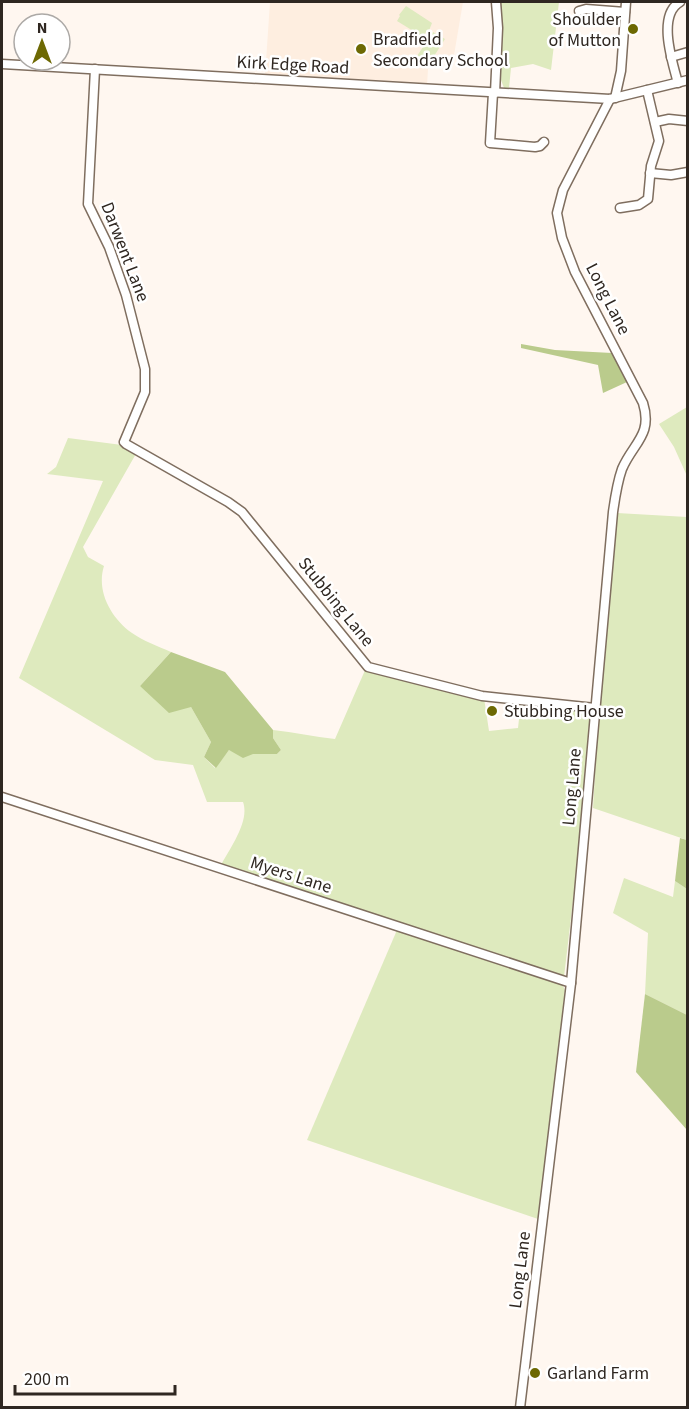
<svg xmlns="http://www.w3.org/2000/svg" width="689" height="1409" font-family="'Source Sans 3',sans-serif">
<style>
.built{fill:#feeee0}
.green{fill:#deeabe}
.forest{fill:#bacb8c}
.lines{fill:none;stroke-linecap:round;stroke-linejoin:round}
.minor-casing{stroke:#7f6e5f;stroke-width:11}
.minor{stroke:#fff;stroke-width:8}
.poi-dot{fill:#6d6903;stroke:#fff;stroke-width:2}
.labels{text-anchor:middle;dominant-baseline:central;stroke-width:5;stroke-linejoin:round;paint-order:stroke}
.poi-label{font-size:18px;fill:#2f2721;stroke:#fff;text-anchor:start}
.street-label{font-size:18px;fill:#2f2721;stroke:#fff}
</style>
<rect width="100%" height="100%" fill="#fff7f0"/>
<path class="built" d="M 270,2 L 463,2 L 453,61 L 443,62 L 442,65 L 431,66 L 428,69 L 427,85 L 265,76 Z"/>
<g class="green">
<path d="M 499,2 L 559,2 L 551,70 L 533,64 L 511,68 L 509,88 L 504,88 L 501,80 L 501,24 Z"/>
<path d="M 406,6 L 432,23 L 428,33 L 426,32 L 423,37 L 397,21 L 400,16 L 399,15 Z"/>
<path d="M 433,32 L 445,39 L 429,64 L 417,56 Z"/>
<path d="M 687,407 L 687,476 L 674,447 L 659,424 Z"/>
<path d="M 68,438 L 122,445 L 137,452 L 83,547 L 88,557 L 104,566 C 96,591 111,618 132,633 C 143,641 158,646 171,652 L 140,686 L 191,707 L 211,742 L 204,757 L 215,768 L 229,750 L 253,754 L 277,754 L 281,750 L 273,738 L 273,730 C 294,732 314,737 335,739 L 366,668 L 484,698 L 489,731 L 518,728 L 521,701 L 592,713 L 584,807 L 564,977 L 221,865 C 230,848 250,821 243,802 L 207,802 L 193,765 L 155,760 L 19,678 L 103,481 L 47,474 L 56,467 Z"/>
<path d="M 617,513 L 687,517 L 687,840 L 593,808 L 598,721 Z"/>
<path d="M 624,878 L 673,897 L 675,881 L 687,889 L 687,1015 L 645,994 L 648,933 L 613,913 Z"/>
<path d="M 397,930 L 562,984 L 565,990 L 538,1219 L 307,1140 Z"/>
</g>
<g class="forest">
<path d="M 521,344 L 555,350 L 612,353 L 627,382 L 603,393 L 598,365 L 521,348 Z"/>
<path d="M 171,652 L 225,672 L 273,730 L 273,738 L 281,750 L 277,754 L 253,754 L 243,758 L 229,750 L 216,768 L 204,757 L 211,742 L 191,707 L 169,713 L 140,686 Z"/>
<path d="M 680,838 L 687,840 L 687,889 L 675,881 Z"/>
<path d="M 645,994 L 687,1015 L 687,1130 L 636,1072 Z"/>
</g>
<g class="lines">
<g class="minor-casing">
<g id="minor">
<path d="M 579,11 L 586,9 L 625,12"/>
<path d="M 671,57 L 688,52"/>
<path d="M 2,64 L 610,99 L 688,80"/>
<path d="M 95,69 L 88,204 L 109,247 L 126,295 L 145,369 L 145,392 L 124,442 L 126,444 L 228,502 L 242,512 L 368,667 L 482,696 L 595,708"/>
<path d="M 678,83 C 672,61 657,15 680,2"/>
<path d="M 493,93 L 490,143 L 535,147 L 540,146 L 544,142"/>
<path d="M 495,93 L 498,28 L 496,2"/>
<path d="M 615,98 L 621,71 L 626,2"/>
<path d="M 655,122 L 669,119 L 688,121"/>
<path d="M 650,173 L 671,175 L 688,172"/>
<path d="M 620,208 L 639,205 L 648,199 L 651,166 L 659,141 L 647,90"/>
<path d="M 2,797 L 571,983"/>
<path d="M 520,1408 L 571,983 L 613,512 C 615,498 617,483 622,469 C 633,443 653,435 643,403 L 575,272 L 562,238 L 557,213 L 563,190 L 610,99"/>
</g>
</g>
<use href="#minor" class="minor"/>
</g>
<g class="poi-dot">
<circle cx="633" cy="29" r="6"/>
<circle cx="361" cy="49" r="6"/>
<circle cx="492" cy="711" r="6"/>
<circle cx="535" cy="1373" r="6"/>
</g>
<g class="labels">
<g class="poi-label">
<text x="621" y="19" text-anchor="end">Shoulder<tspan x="621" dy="21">of Mutton</tspan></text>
<text x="373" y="39">Bradfield<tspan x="373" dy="21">Secondary School</tspan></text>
<text x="504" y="711">Stubbing House</text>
<text x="547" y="1373">Garland Farm</text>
</g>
<g class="street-label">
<text transform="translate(293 65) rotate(3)">Kirk Edge Road</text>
<text transform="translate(125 252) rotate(69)">Darwent Lane</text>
<text transform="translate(608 299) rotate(63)">Long Lane</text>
<text transform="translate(336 602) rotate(51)">Stubbing Lane</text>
<text transform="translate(572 787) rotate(-85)">Long Lane</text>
<text transform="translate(291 875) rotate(18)">Myers Lane</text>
<text transform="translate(520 1270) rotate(-83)">Long Lane</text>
</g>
</g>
<rect width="689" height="1409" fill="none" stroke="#2f2721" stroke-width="6"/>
<g transform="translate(42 42)"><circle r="28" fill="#ffffff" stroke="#aca9a6" stroke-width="1.5"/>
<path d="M0-4.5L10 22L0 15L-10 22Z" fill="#6d6903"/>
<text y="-9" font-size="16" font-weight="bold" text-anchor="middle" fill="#2f2721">N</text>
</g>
<path d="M15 1385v9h160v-9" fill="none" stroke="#2f2721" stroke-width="3"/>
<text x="24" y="1385" font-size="18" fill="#2f2721" stroke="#ffffff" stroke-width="4.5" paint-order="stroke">200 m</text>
</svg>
